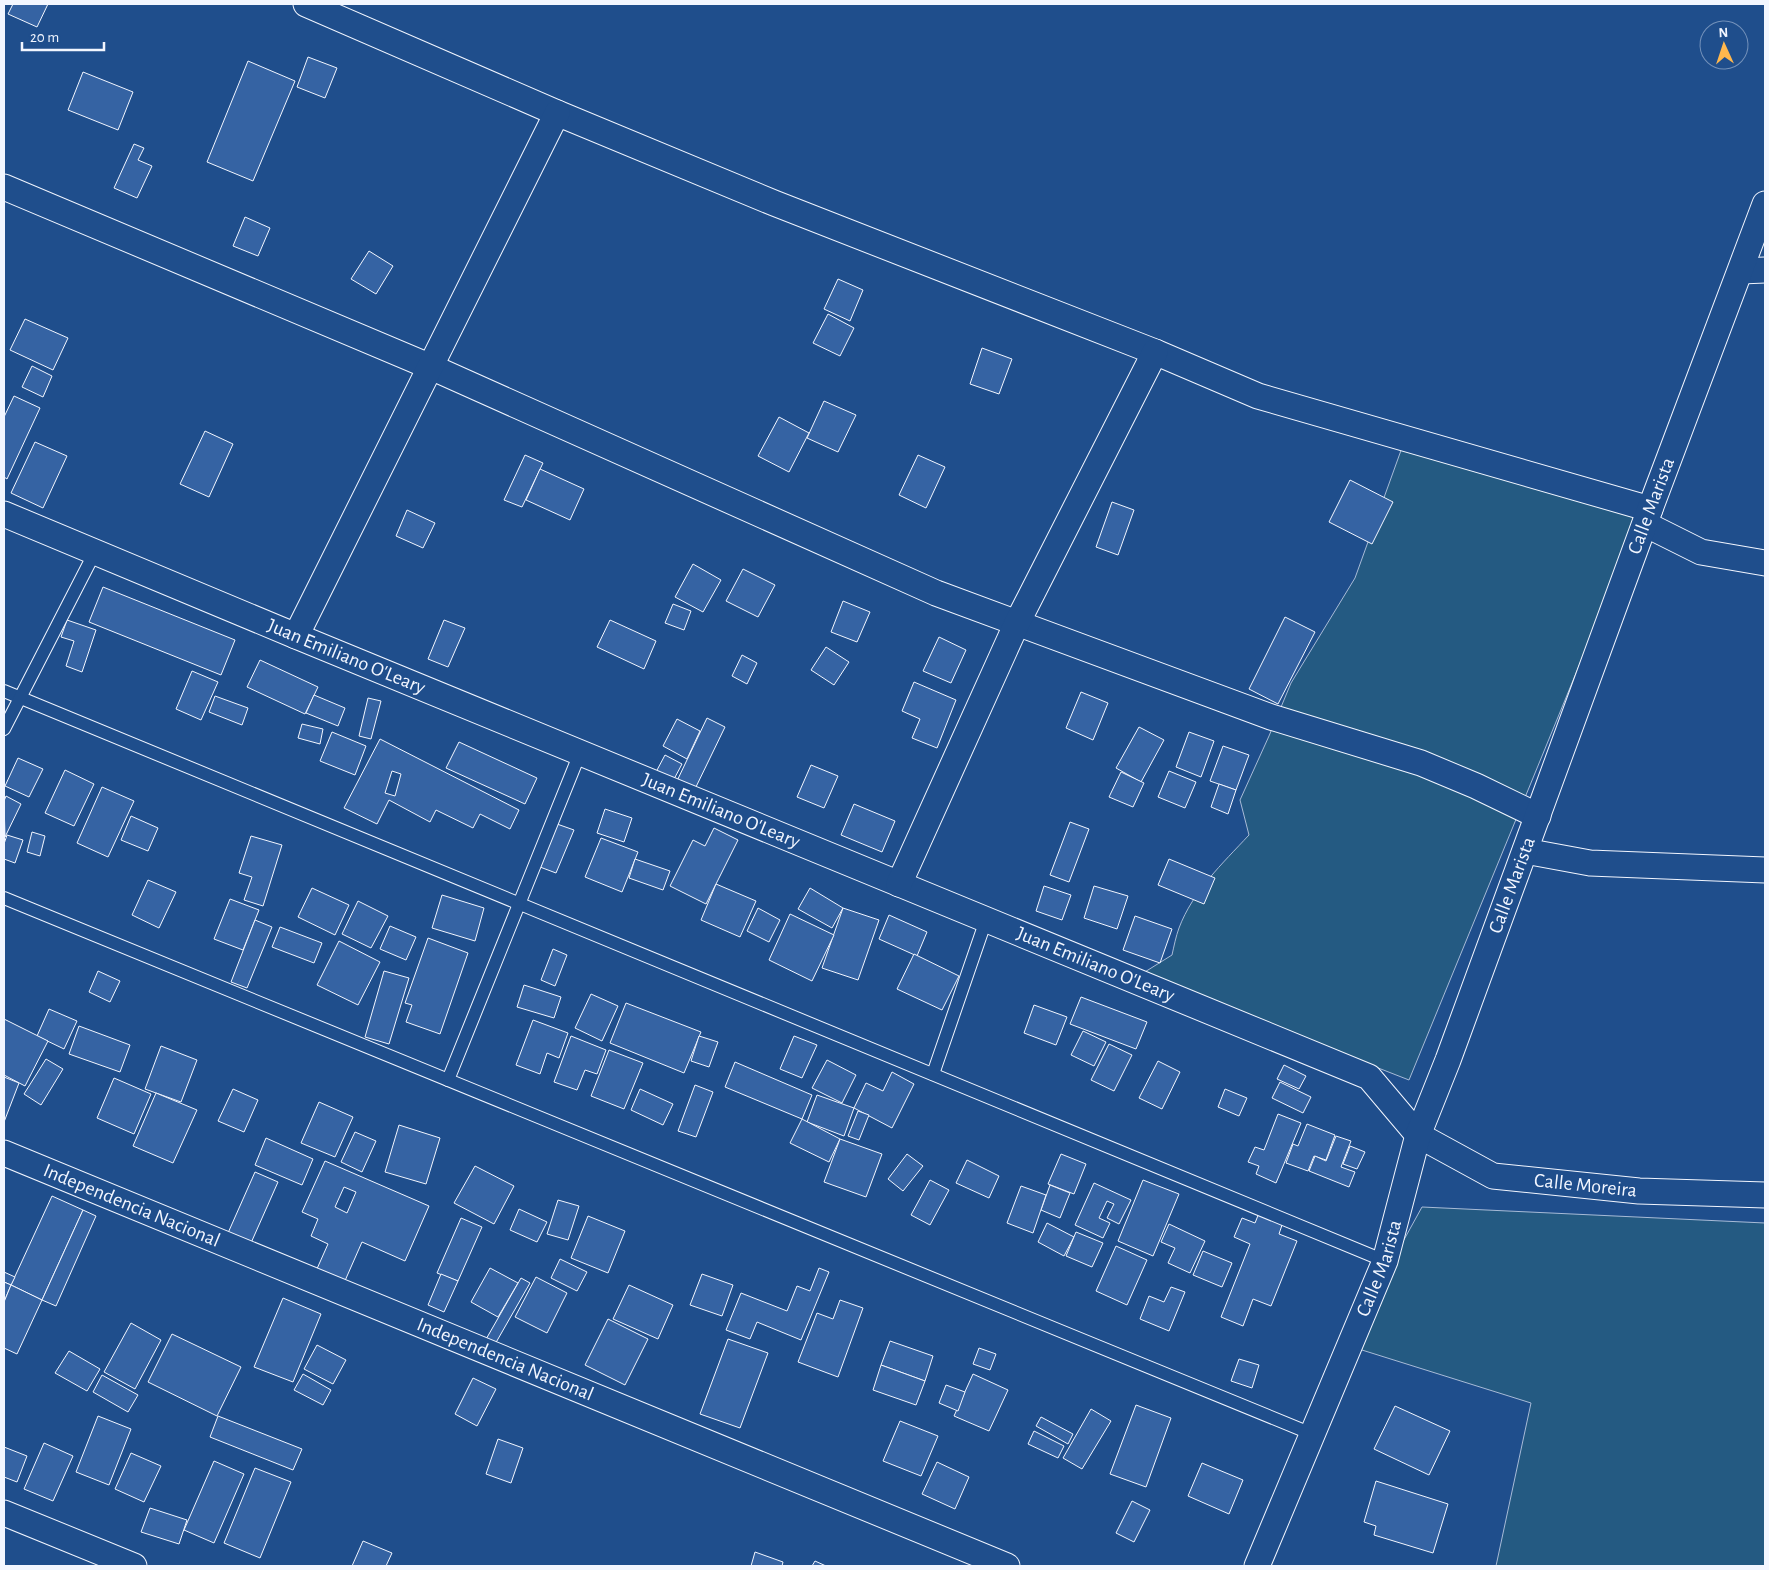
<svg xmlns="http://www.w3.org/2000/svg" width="1769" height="1570" font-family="'Alegreya Sans',sans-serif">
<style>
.green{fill:#245a82;stroke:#a8bbd7}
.building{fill:#3563a3;stroke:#f2f6ff;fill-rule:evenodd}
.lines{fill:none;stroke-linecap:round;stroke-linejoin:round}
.lane-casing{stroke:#f2f6ff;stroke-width:14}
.street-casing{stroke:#f2f6ff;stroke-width:27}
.lane{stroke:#1f4e8c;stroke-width:12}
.street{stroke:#1f4e8c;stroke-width:25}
.labels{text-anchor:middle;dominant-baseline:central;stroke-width:4;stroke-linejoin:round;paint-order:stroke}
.street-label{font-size:20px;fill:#f2f6ff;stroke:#1f4e8c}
</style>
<rect width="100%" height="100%" fill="#1f4e8c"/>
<g class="green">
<path d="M 1408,431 L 1643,510 L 1409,1080 L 1140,975 L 1172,955 C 1174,946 1176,936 1179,928 C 1193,891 1222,864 1249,835 L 1240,800 L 1269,736 L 1291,683 L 1355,578 Z"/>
<path d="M 1422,1207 L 1765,1223 L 1765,1566 L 1496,1566 L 1531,1403 L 1346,1345 Z"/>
</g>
<g class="building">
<path d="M 13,4 L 48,4 L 37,27 L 8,14 Z"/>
<path d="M 308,57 L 337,68 L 325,98 L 297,87 Z"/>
<path d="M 248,61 L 295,81 L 253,181 L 207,162 Z"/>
<path d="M 83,72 L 133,92 L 118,130 L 68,110 Z"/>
<path d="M 134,144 L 144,148 L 138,160 L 152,166 L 137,198 L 114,188 Z"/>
<path d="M 245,217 L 270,228 L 258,256 L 233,246 Z"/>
<path d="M 369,251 L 393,266 L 376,294 L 351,279 Z"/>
<path d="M 838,279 L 863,290 L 850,321 L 824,309 Z"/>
<path d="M 828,314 L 854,328 L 840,356 L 813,343 Z"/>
<path d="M 25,319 L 68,338 L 53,370 L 10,350 Z"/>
<path d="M 982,348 L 1012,359 L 999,394 L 970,384 Z"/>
<path d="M 32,366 L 52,376 L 43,397 L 22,387 Z"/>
<path d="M 14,396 L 40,408 L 7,479 L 4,477 L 4,417 Z"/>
<path d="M 824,401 L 856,415 L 838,452 L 807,438 Z"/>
<path d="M 779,417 L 809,433 L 789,472 L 758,456 Z"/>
<path d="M 205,431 L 233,444 L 209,497 L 180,484 Z"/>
<path d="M 35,442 L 67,456 L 43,508 L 11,493 Z"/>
<path d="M 525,455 L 543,463 L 522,507 L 504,500 Z"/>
<path d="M 918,455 L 945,467 L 926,508 L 899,495 Z"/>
<path d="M 540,469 L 584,489 L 570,520 L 526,500 Z"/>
<path d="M 1350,480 L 1393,502 L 1372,544 L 1329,522 Z"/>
<path d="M 1112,502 L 1134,510 L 1118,555 L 1096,547 Z"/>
<path d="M 407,510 L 435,523 L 423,548 L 396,536 Z"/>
<path d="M 693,564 L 721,580 L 703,612 L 675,597 Z"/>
<path d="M 743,569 L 775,585 L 758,617 L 726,601 Z"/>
<path d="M 103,587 L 235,640 L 221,675 L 89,622 Z"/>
<path d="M 843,601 L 870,612 L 857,642 L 831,632 Z"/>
<path d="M 673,604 L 691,611 L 684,630 L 665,623 Z"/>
<path d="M 1285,617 L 1315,632 L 1278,704 L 1249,689 Z"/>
<path d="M 67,620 L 96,630 L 82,672 L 66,666 L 74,641 L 61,637 Z"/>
<path d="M 444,620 L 465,628 L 448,667 L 428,659 Z"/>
<path d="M 610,620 L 656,641 L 644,669 L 597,647 Z"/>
<path d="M 939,637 L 966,650 L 951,683 L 923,671 Z"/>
<path d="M 826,647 L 849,662 L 834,685 L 811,670 Z"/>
<path d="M 742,655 L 757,663 L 747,684 L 732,676 Z"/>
<path d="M 260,660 L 318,687 L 305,714 L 247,687 Z"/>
<path d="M 192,671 L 218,682 L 201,720 L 176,709 Z"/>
<path d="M 914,682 L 956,700 L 937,748 L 912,738 L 920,719 L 902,711 Z"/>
<path d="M 1081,692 L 1108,703 L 1093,740 L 1066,728 Z"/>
<path d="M 314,695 L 345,708 L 338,726 L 306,713 Z"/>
<path d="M 215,696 L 248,708 L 242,725 L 209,712 Z"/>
<path d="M 368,698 L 381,701 L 371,739 L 359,736 Z"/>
<path d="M 707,718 L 725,727 L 694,791 L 676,783 Z"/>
<path d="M 677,719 L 700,731 L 687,759 L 663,746 Z"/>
<path d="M 302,724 L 323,729 L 320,744 L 298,738 Z"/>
<path d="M 1139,727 L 1164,740 L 1141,782 L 1116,768 Z"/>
<path d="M 332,732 L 366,746 L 355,775 L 320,761 Z"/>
<path d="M 1189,732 L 1214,741 L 1201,777 L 1176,767 Z"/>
<path d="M 380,739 L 519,810 L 510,829 L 480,814 L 473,828 L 436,810 L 430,822 L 389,800 L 377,824 L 344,808 ZM 392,771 L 401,774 L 395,796 L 385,793 Z"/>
<path d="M 459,742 L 537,778 L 525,804 L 446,768 Z"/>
<path d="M 1223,746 L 1249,755 L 1236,790 L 1210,781 Z"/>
<path d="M 665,755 L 682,764 L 673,781 L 656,772 Z"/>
<path d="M 18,758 L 43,769 L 29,797 L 5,786 Z"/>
<path d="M 811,765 L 838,776 L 824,808 L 797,797 Z"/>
<path d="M 65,770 L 94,784 L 74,826 L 45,813 Z"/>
<path d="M 1169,771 L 1196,782 L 1185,808 L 1158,797 Z"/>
<path d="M 1121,772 L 1144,783 L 1133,807 L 1109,797 Z"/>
<path d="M 1219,784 L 1236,790 L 1228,814 L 1211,807 Z"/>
<path d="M 102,787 L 134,801 L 108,857 L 77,843 Z"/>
<path d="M 6,796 L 21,804 L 5,837 L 4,801 Z"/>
<path d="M 854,804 L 895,821 L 882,852 L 841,835 Z"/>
<path d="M 605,809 L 632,818 L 624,842 L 597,833 Z"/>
<path d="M 131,816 L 158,828 L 148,851 L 121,840 Z"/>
<path d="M 1070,822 L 1089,829 L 1069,882 L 1050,875 Z"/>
<path d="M 557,824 L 574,830 L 556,873 L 540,867 Z"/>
<path d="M 714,828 L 738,840 L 706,904 L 670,886 L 693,840 L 705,846 Z"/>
<path d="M 32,832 L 45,836 L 40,856 L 27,852 Z"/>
<path d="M 7,835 L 23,840 L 15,863 L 4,859 L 4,844 Z"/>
<path d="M 251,836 L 282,845 L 263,906 L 244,900 L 252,877 L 239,873 Z"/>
<path d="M 601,838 L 638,852 L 622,892 L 585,877 Z"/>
<path d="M 635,859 L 670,871 L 663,890 L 629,878 Z"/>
<path d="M 1169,859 L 1215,878 L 1204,904 L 1158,885 Z"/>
<path d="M 148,880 L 176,892 L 159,928 L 132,915 Z"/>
<path d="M 716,884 L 756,901 L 740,937 L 701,920 Z"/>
<path d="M 1044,886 L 1071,895 L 1062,920 L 1036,911 Z"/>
<path d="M 1094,886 L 1128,896 L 1117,929 L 1084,918 Z"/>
<path d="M 312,888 L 349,905 L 335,935 L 298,917 Z"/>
<path d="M 810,888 L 843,908 L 832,928 L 798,909 Z"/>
<path d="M 442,895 L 484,908 L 475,941 L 432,928 Z"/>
<path d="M 230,899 L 259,910 L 243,950 L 214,939 Z"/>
<path d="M 358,901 L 388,916 L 371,948 L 342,934 Z"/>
<path d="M 758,908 L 780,920 L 769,942 L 747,931 Z"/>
<path d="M 843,908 L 879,920 L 858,980 L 822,968 Z"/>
<path d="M 790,914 L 834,935 L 812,981 L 769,960 Z"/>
<path d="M 889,915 L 927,932 L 917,956 L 879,939 Z"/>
<path d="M 1135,916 L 1172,929 L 1160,963 L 1123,950 Z"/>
<path d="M 255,920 L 272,927 L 247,988 L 231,982 Z"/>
<path d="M 390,926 L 416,937 L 406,960 L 380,949 Z"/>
<path d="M 280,927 L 322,943 L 314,963 L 272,947 Z"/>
<path d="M 428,938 L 468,953 L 440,1034 L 406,1022 L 412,1005 L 405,1003 Z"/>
<path d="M 339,941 L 380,962 L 358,1005 L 317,985 Z"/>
<path d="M 553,949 L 567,955 L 555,986 L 541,980 Z"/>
<path d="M 914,954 L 959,976 L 942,1010 L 897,989 Z"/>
<path d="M 98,971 L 120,981 L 110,1002 L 89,992 Z"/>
<path d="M 384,971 L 409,978 L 389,1044 L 365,1037 Z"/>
<path d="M 524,985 L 561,997 L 554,1018 L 517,1007 Z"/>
<path d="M 591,994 L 618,1006 L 602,1041 L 575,1028 Z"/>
<path d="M 1081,997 L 1147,1022 L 1136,1049 L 1070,1024 Z"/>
<path d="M 626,1003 L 701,1032 L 684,1073 L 610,1043 Z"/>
<path d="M 1034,1005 L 1067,1017 L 1056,1045 L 1024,1033 Z"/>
<path d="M 49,1009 L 77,1021 L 64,1049 L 37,1036 Z"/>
<path d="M 4,1019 L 48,1041 L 25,1086 L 4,1075 Z"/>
<path d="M 533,1020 L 568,1033 L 559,1058 L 547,1053 L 540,1074 L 516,1065 Z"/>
<path d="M 79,1026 L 130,1045 L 120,1072 L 69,1054 Z"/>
<path d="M 1083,1031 L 1106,1042 L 1094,1066 L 1071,1055 Z"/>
<path d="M 571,1036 L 606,1050 L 597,1074 L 585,1070 L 577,1090 L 554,1082 Z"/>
<path d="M 699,1036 L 718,1042 L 709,1067 L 691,1061 Z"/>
<path d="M 794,1036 L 817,1045 L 802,1078 L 780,1069 Z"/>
<path d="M 1109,1044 L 1132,1055 L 1114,1091 L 1091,1080 Z"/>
<path d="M 161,1046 L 197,1060 L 181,1102 L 145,1089 Z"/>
<path d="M 609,1050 L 643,1063 L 624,1109 L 591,1096 Z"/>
<path d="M 46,1059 L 63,1069 L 41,1105 L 24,1094 Z"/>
<path d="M 827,1060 L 856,1075 L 842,1103 L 812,1088 Z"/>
<path d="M 1158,1061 L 1180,1072 L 1162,1109 L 1139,1098 Z"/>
<path d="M 735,1062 L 812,1095 L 802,1119 L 725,1087 Z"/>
<path d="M 1284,1065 L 1306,1076 L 1299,1089 L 1277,1079 Z"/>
<path d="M 892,1072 L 914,1084 L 892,1128 L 854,1108 L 866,1083 L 883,1091 Z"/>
<path d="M 4,1077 L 19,1083 L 4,1122 Z"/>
<path d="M 114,1078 L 151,1094 L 134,1134 L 97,1118 Z"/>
<path d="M 1280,1082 L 1311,1097 L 1303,1113 L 1272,1098 Z"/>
<path d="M 695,1085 L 713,1092 L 696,1137 L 678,1131 Z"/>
<path d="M 233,1089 L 258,1100 L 244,1132 L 218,1121 Z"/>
<path d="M 640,1089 L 673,1104 L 663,1125 L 631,1110 Z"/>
<path d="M 1225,1089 L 1247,1098 L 1239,1116 L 1218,1107 Z"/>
<path d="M 156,1093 L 197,1110 L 173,1163 L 133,1146 Z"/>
<path d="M 817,1095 L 854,1108 L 844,1136 L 807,1122 Z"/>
<path d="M 319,1102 L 353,1117 L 335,1157 L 301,1143 Z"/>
<path d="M 858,1111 L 869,1115 L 859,1140 L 848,1136 Z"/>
<path d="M 1278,1114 L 1301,1123 L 1276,1183 L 1256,1174 L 1259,1166 L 1248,1162 L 1255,1147 L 1264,1150 Z"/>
<path d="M 802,1119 L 840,1139 L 829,1162 L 790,1143 Z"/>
<path d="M 1307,1124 L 1335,1135 L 1326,1160 L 1314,1156 L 1308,1171 L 1286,1163 L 1293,1144 L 1298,1146 Z"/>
<path d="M 399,1125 L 440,1138 L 426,1184 L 385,1172 Z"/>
<path d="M 355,1132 L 376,1141 L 362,1172 L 341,1162 Z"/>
<path d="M 1336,1136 L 1351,1141 L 1341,1167 L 1355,1172 L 1349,1187 L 1309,1171 L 1315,1156 L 1326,1161 Z"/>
<path d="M 266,1138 L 313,1159 L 302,1185 L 255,1165 Z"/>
<path d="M 840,1139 L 882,1154 L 866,1197 L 824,1182 Z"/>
<path d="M 1350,1146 L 1365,1152 L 1357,1169 L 1343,1164 Z"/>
<path d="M 907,1154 L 923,1166 L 903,1191 L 888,1179 Z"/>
<path d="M 1061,1154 L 1086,1164 L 1074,1194 L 1048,1184 Z"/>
<path d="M 967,1160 L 999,1176 L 989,1198 L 956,1183 Z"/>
<path d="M 325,1161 L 429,1206 L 405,1261 L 362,1242 L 344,1283 L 316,1271 L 328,1244 L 311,1236 L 318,1219 L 302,1212 ZM 344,1187 L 356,1192 L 347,1213 L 335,1207 Z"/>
<path d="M 475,1166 L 514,1186 L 494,1224 L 454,1203 Z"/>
<path d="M 255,1172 L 278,1182 L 247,1252 L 224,1242 Z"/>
<path d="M 930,1180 L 949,1190 L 930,1225 L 911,1215 Z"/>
<path d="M 1143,1180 L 1179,1194 L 1153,1256 L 1118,1241 Z"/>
<path d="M 1094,1183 L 1131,1200 L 1119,1224 L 1107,1218 L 1114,1204 L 1107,1201 L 1099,1218 L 1110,1223 L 1103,1238 L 1075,1225 Z"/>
<path d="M 1050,1185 L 1070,1193 L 1060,1218 L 1041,1210 Z"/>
<path d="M 1021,1186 L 1046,1195 L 1033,1233 L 1007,1223 Z"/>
<path d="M 52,1196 L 83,1210 L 42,1300 L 11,1285 Z"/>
<path d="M 558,1200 L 579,1206 L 568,1240 L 547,1234 Z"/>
<path d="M 519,1209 L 547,1222 L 537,1242 L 510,1230 Z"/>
<path d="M 83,1210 L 96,1216 L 56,1306 L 42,1300 Z"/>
<path d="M 1259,1213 L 1283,1222 L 1279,1234 L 1297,1241 L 1271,1306 L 1253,1299 L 1243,1326 L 1221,1317 L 1250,1244 L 1234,1237 L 1242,1218 L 1255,1223 Z"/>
<path d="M 588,1216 L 625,1231 L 608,1273 L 571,1258 Z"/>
<path d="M 461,1218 L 482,1227 L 458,1281 L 437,1273 Z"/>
<path d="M 1047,1223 L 1074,1237 L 1064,1256 L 1038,1242 Z"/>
<path d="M 1169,1224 L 1205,1241 L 1190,1273 L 1168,1263 L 1175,1248 L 1161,1242 Z"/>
<path d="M 1076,1232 L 1103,1243 L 1092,1267 L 1066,1256 Z"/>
<path d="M 1116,1246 L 1147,1260 L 1127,1305 L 1096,1291 Z"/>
<path d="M 1203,1251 L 1232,1263 L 1222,1287 L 1193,1275 Z"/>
<path d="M 560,1259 L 587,1272 L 577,1291 L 551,1278 Z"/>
<path d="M 490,1268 L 518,1283 L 498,1317 L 471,1302 Z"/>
<path d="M 819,1268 L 829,1272 L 801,1340 L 757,1322 L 750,1339 L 726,1330 L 741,1293 L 787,1311 L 797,1286 L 810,1291 Z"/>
<path d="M 4,1272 L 15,1277 L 11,1285 L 4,1282 Z"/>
<path d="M 441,1274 L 458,1281 L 444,1312 L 428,1305 Z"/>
<path d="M 702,1274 L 733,1285 L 722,1316 L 690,1305 Z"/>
<path d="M 536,1277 L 567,1293 L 547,1333 L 515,1317 Z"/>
<path d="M 521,1278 L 530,1283 L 494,1346 L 485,1341 Z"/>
<path d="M 4,1282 L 11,1285 L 4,1302 Z"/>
<path d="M 11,1285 L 42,1300 L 17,1354 L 4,1348 L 4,1302 Z"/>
<path d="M 629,1285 L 673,1305 L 658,1339 L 613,1319 Z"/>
<path d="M 1171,1287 L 1185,1292 L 1169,1331 L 1140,1319 L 1149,1296 L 1164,1302 Z"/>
<path d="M 283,1298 L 321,1314 L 293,1382 L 254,1367 Z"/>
<path d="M 840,1300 L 863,1308 L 838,1377 L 798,1362 L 817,1313 L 833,1319 Z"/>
<path d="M 608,1319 L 648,1339 L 625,1385 L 585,1365 Z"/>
<path d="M 131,1323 L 161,1340 L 135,1389 L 104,1372 Z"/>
<path d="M 172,1334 L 241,1367 L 217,1416 L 148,1382 Z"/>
<path d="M 728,1339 L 768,1353 L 740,1428 L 700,1414 Z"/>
<path d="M 890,1341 L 933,1356 L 925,1381 L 881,1365 Z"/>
<path d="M 317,1345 L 346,1360 L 333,1384 L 304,1369 Z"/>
<path d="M 979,1348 L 996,1354 L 990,1370 L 973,1364 Z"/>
<path d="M 69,1351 L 100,1369 L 87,1391 L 55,1373 Z"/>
<path d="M 1239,1359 L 1259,1365 L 1252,1388 L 1231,1381 Z"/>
<path d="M 881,1365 L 925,1381 L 916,1405 L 873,1390 Z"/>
<path d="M 303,1374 L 331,1390 L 323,1405 L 294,1390 Z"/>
<path d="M 973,1374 L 1008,1390 L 989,1431 L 954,1416 Z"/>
<path d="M 102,1375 L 138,1395 L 128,1412 L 93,1392 Z"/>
<path d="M 473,1378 L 496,1389 L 477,1426 L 455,1414 Z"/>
<path d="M 946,1385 L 965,1392 L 958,1411 L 939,1403 Z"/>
<path d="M 1136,1405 L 1171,1418 L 1146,1487 L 1110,1474 Z"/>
<path d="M 1395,1406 L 1450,1431 L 1429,1475 L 1374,1449 Z"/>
<path d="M 1091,1409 L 1111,1421 L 1082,1469 L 1063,1458 Z"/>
<path d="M 98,1416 L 131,1429 L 109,1485 L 76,1472 Z"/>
<path d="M 218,1416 L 302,1449 L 293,1470 L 210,1437 Z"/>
<path d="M 1041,1417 L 1073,1434 L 1068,1444 L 1036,1426 Z"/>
<path d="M 900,1421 L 938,1436 L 921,1476 L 883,1461 Z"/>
<path d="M 1034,1431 L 1064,1446 L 1058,1458 L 1028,1444 Z"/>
<path d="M 498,1439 L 523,1448 L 511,1483 L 486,1474 Z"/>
<path d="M 44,1443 L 73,1456 L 53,1501 L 24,1489 Z"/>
<path d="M 4,1447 L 27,1456 L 17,1482 L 4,1477 Z"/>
<path d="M 131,1453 L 161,1466 L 144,1502 L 115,1489 Z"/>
<path d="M 214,1461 L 244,1474 L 214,1543 L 184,1530 Z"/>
<path d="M 937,1462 L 969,1477 L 955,1509 L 922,1494 Z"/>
<path d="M 1202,1463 L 1243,1480 L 1229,1514 L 1188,1496 Z"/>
<path d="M 255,1468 L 291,1482 L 260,1558 L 224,1543 Z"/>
<path d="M 1376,1481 L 1448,1504 L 1433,1553 L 1374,1535 L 1376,1526 L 1364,1522 Z"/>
<path d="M 1132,1501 L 1150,1510 L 1134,1542 L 1116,1533 Z"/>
<path d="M 150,1508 L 187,1520 L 179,1544 L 141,1532 Z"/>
<path d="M 363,1541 L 392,1553 L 386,1566 L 352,1566 Z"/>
<path d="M 755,1552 L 783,1562 L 782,1566 L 751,1566 Z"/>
<path d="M 815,1561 L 826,1566 L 812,1566 Z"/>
</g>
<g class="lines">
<g class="lane-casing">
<g id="lane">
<path d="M 4,691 L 1385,1261"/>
<path d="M 4,729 L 95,552"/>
<path d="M 4,898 L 1312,1434"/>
<path d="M 933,1074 L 986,920"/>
<path d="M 448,1080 L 580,753"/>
</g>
</g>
<g class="street-casing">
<g id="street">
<path d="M 306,4 L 557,113 L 774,203 L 1155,352 L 1258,396 L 1650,509"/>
<path d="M 4,187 L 431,367 L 936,593 L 1271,717 L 1421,763 L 1476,786 L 1538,816"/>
<path d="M 1741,271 L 1765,270"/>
<path id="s1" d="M 4,514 L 296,636 L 1369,1077 L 1418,1135 L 1493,1176 L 1639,1191 L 1765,1195"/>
<path d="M 1645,524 L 1701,552 L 1765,563"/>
<path d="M 296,636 L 557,113"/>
<path d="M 1525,851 L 1590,863 L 1765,870"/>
<path d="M 899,884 L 1017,623 L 1155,352"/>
<path id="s2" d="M 4,1153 L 1007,1566"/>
<path d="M 4,1513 L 134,1566"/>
<path id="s3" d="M 1257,1566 L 1385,1261 L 1418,1135 L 1448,1060 L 1650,509 L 1765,204"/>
</g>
</g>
<use href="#lane" class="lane"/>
<use href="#street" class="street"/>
</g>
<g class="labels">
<g class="street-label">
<text stroke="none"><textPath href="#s3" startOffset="1132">Calle Marista</textPath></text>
<text stroke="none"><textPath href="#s1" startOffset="371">Juan Emiliano O'Leary</textPath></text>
<text stroke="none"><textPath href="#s1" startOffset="776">Juan Emiliano O'Leary</textPath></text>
<text stroke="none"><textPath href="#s3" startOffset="728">Calle Marista</textPath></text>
<text stroke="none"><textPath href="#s1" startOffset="1181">Juan Emiliano O'Leary</textPath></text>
<text stroke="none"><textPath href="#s1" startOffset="1731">Calle Moreira</textPath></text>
<text stroke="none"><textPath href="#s2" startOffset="138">Independencia Nacional</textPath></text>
<text stroke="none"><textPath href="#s3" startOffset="322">Calle Marista</textPath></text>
<text stroke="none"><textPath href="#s2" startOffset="542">Independencia Nacional</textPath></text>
</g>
</g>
<rect width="1769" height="1570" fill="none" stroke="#f2f6ff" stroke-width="10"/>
<g transform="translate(1724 45) rotate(357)"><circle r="24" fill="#1f4e8c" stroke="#7391ba"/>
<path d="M0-4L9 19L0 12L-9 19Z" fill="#ffb74d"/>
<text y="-8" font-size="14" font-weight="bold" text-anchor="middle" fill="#f2f6ff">N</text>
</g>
<path d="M22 42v8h82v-8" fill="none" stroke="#f2f6ff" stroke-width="2.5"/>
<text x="30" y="42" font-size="15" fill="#f2f6ff" stroke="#1f4e8c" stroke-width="4" paint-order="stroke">20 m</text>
</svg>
